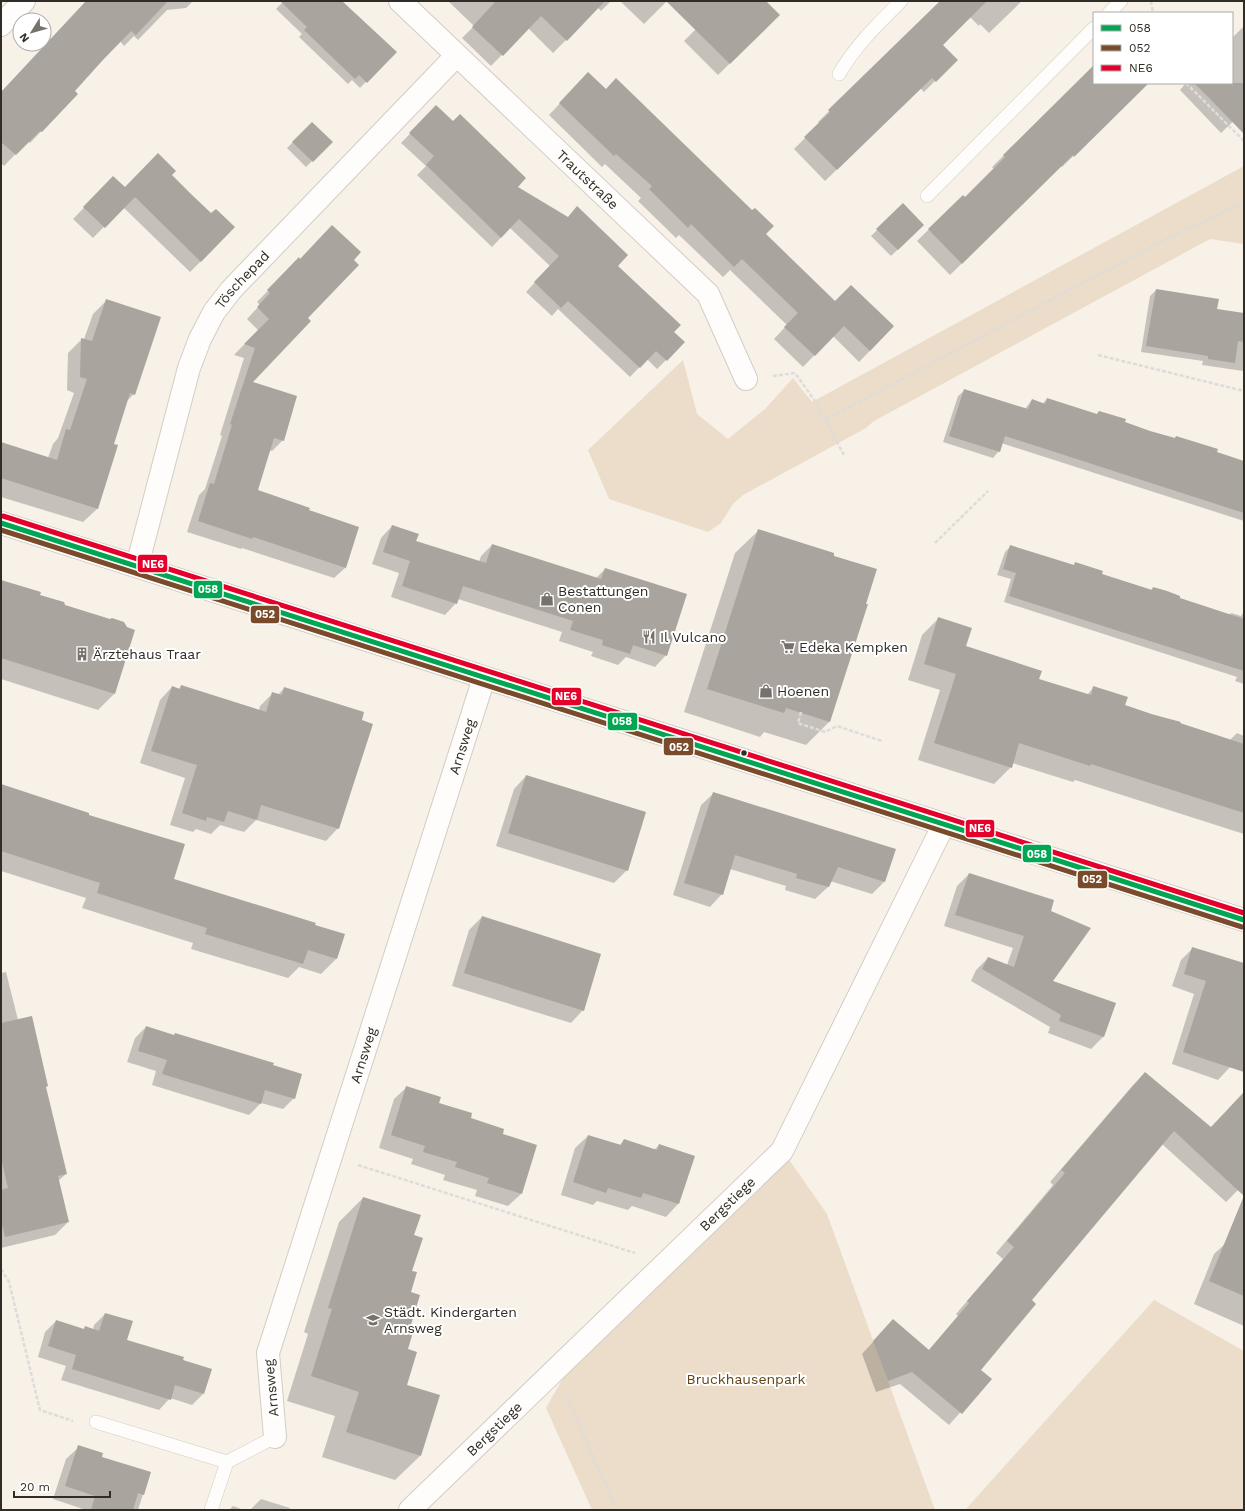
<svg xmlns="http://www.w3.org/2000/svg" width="1245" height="1511" font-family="'Work Sans',sans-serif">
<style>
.green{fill:#ebddca}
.shadow{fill:#0003}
.building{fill:#a9a49d}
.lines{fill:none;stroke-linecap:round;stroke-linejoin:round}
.service-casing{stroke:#d2cdc5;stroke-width:14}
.minor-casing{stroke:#d2cdc5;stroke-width:24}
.secondary-casing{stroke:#d2cdc5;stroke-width:24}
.path{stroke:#dedcda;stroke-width:2.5;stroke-dasharray:4 2;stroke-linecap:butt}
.service{stroke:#fefdfc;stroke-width:13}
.minor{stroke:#fefdfc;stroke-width:22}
.secondary{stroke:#fefdfc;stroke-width:22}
.bus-1-casing{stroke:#fff;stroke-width:8}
.bus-2-casing{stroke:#fff;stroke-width:8}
.bus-3-casing{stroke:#fff;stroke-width:8}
.bus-1{stroke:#00a651;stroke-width:5}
.bus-2{stroke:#7a4b2a;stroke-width:5}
.bus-3{stroke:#e4002b;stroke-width:5}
.bus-dot{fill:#302c26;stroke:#fff;stroke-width:1.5}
.labels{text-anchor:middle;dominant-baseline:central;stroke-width:4;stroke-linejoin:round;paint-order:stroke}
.street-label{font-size:14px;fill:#302c26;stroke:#fff}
.poi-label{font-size:14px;fill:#302c26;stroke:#fff;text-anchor:start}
.park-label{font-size:14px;fill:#63440f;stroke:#fff}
.line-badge{stroke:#fff;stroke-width:1.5}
.badge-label{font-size:11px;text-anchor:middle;font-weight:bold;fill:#fff}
</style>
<rect width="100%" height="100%" fill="#f7f1e8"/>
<g class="green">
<path d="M 1244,166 L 1244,244 L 1210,239 L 874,421 L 866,428 L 743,495 L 733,504 L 721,523 L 708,532 L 609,499 L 588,450 L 683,360 L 697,414 L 728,439 L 765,409 L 793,378 L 812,402 Z"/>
<path d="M 785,1154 L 827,1214 L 935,1510 L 592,1510 L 546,1408 L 567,1371 Z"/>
<path d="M 1154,1300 L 1244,1351 L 1244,1510 L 965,1510 Z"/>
</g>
<g class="shadow">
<path d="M 87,1 L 193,1 L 186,8 L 167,10 L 138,40 L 134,36 L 124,46 L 120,41 L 74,91 L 77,94 L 30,143 L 28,141 L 4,166 L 1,163 L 1,93 Z"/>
<path d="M 284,1 L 341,1 L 395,52 L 360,88 L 352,80 L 348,84 L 299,37 L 302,34 L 276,9 Z"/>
<path d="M 448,1 L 578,1 L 566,40 L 553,53 L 528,28 L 491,66 L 462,38 L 474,26 Z"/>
<path d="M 591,1 L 611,1 L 601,11 Z"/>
<path d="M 620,1 L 667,1 L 644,24 Z"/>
<path d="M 724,1 L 767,1 L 766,2 L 779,15 L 718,75 L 684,41 Z"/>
<path d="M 945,1 L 1022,1 L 989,33 L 980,24 L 979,26 L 970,17 L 941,45 L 956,60 L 924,92 L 920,88 L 825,181 L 794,149 L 819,124 L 818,122 L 919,23 Z"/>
<path d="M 1244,26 L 1244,111 L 1221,133 L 1180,90 L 1186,83 L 1232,83 L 1232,38 Z"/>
<path d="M 1094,66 L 1094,83 L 1148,83 L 1062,167 L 1061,166 L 950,275 L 917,241 L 963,196 L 965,198 L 994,169 L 992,167 Z"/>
<path d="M 577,85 L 765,234 L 835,302 L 893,327 L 859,362 L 833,336 L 803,367 L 774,339 L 787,325 L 730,270 L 723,277 L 679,235 L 676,238 L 638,201 L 641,198 L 605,164 L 602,167 L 549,115 Z"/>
<path d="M 436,107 L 516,187 L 616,266 L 673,332 L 666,360 L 657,369 L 647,359 L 630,377 L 558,309 L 552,316 L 526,292 L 550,266 L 510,228 L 492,247 L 417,175 L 426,166 L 401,143 Z"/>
<path d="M 312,123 L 331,142 L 306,167 L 287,148 Z"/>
<path d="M 171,175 L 201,261 L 190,272 L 123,207 L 93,238 L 73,219 L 113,178 L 125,188 Z"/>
<path d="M 903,205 L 923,225 L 891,256 L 871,236 Z"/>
<path d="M 289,269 L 307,318 L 251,382 L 283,440 L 272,451 L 269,450 L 257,490 L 308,511 L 357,528 L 345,568 L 334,578 L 242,548 L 241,549 L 187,532 L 199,495 L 205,489 L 222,436 L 220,435 L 244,358 L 234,355 L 258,330 L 247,319 L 260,305 L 257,302 Z"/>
<path d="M 1156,290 L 1216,310 L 1244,314 L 1244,374 L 1243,371 L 1202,365 L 1203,361 L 1141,352 L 1150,296 Z"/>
<path d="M 107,300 L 134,394 L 126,402 L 113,445 L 97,509 L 83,522 L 1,497 L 1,444 L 48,458 L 53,444 L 58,438 L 74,393 L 67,390 L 68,353 L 82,339 L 84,339 L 93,314 Z"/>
<path d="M 965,390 L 1025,409 L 1032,400 L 1042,404 L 1047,399 L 1096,415 L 1099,412 L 1124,423 L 1244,462 L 1244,521 L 1001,443 L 999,451 L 993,458 L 943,442 L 958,396 Z"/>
<path d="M 392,526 L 415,541 L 479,562 L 481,556 L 492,545 L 596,578 L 605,569 L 666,655 L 655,667 L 626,657 L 618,665 L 591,656 L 593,652 L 559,641 L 562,632 L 458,599 L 456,603 L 445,615 L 391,597 L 399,573 L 372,564 L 381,538 Z"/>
<path d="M 759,530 L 830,721 L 806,745 L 764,732 L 760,737 L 684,712 L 735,553 Z"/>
<path d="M 1011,546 L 1073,566 L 1076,563 L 1101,574 L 1151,590 L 1153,588 L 1178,599 L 1229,615 L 1231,613 L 1241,616 L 1244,612 L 1244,684 L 1235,681 L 1237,677 L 1004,602 L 1011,579 L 997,575 L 1005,552 Z"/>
<path d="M 1,580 L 39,596 L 114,694 L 98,710 L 1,679 Z"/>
<path d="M 939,618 L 964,647 L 1038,680 L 1087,695 L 1094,687 L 1124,705 L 1230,740 L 1237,733 L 1244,736 L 1244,834 L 1075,780 L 1073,782 L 1012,763 L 1011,767 L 994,784 L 918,760 L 940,690 L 908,680 L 922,635 Z"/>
<path d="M 181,686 L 259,710 L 260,706 L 273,693 L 278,695 L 284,688 L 338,828 L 326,841 L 256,820 L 244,832 L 220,825 L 211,834 L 196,829 L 193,832 L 170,825 L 185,778 L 140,763 L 160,700 L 172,687 L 179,689 Z"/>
<path d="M 526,776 L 627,870 L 614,883 L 496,846 L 514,789 Z"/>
<path d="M 1,785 L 88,815 L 173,880 L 314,925 L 336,959 L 321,974 L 299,967 L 288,978 L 191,949 L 193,943 L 82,908 L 86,898 L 1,871 Z"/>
<path d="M 714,793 L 895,850 L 884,882 L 872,894 L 830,881 L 828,887 L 815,899 L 785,890 L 786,886 L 730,869 L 722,894 L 710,907 L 673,895 L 701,805 Z"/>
<path d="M 969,874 L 1050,911 L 1052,981 L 1115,1004 L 1103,1037 L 1091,1049 L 1048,1033 L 1050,1027 L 971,981 L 976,970 L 988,958 L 1007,965 L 1013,948 L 944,926 L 957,886 Z"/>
<path d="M 482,917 L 583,1010 L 571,1023 L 452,986 L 469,930 Z"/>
<path d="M 1193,948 L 1244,967 L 1244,1025 L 1230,1067 L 1218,1080 L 1172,1064 L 1194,994 L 1172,986 L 1181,960 Z"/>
<path d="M 1,969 L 2,973 L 6,972 L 18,1020 L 47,1086 L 45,1088 L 66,1174 L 58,1181 L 68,1222 L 55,1235 L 1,1248 Z"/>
<path d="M 146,1027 L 272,1065 L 294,1098 L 283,1109 L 261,1103 L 249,1115 L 152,1085 L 156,1071 L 127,1062 L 135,1038 Z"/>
<path d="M 1145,1073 L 1211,1128 L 1244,1092 L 1244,1184 L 1226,1202 L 1162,1144 L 1031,1300 L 979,1370 L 990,1379 L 949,1425 L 900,1384 L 876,1392 L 862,1354 L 893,1320 L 928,1351 L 958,1316 L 956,1314 L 1003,1259 L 996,1253 L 1053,1185 L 1050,1182 L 1133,1085 Z"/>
<path d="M 407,1087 L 469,1119 L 521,1194 L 508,1206 L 475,1196 L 477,1190 L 443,1180 L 445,1175 L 411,1164 L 413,1159 L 379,1148 L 394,1099 Z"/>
<path d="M 588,1136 L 619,1146 L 624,1140 L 654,1150 L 659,1145 L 694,1156 L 678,1204 L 666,1217 L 632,1206 L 628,1210 L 597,1201 L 593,1205 L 561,1195 L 575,1148 Z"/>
<path d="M 363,1198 L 413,1236 L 405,1385 L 420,1456 L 395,1480 L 322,1457 L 335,1416 L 287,1401 L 308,1334 L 304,1332 L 339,1222 Z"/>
<path d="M 1226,1243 L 1244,1250 L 1244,1326 L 1194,1304 L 1214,1254 Z"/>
<path d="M 105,1314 L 126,1340 L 182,1360 L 203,1394 L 192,1405 L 170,1398 L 159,1410 L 61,1380 L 66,1366 L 38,1357 L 45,1332 L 56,1321 L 83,1330 L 85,1328 L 93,1330 L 94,1325 Z"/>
<path d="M 79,1447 L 101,1458 L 150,1472 L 138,1510 L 83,1510 L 83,1509 L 53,1499 L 66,1459 Z"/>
<path d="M 261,1499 L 290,1508 L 289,1510 L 250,1510 Z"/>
<path d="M 233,1506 L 244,1510 L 229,1510 Z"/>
</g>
<g class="building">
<path d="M 86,1 L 168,1 L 136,35 L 131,31 L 101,62 L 75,91 L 78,94 L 42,132 L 40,131 L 16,155 L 1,142 L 1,92 Z"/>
<path d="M 280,1 L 342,1 L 397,52 L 367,83 L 359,75 L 355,79 L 304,30 L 307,27 Z"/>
<path d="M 496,1 L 605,1 L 567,41 L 541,16 L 503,56 L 472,27 Z"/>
<path d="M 666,1 L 766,1 L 780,15 L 730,64 Z"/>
<path d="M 940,1 L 987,1 L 943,45 L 958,60 L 936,82 L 932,78 L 837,170 L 804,137 L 830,112 L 828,110 Z"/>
<path d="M 1094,65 L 1094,83 L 1149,83 L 1074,157 L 1073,155 L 962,264 L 928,229 L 963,195 L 965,197 L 1005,157 L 1003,155 Z"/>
<path d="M 588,72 L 606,89 L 616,78 L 752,210 L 755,208 L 774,226 L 766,234 L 835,301 L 851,285 L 894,326 L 870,351 L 844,326 L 815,356 L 784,327 L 798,313 L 742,259 L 734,267 L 691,224 L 688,228 L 649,189 L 652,186 L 616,154 L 614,156 L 559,103 Z"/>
<path d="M 1194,83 L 1244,83 L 1244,134 L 1215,104 Z"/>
<path d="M 436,105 L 453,121 L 460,114 L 526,178 L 518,187 L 568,217 L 577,206 L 628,255 L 618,266 L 681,325 L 674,332 L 685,342 L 667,361 L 656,351 L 640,368 L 568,301 L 561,308 L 534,282 L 559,256 L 519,219 L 501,238 L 426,165 L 434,156 L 409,133 Z"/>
<path d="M 312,122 L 333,142 L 313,162 L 292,142 Z"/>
<path d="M 158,153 L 176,171 L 172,175 L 192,195 L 211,213 L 216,209 L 235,227 L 201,262 L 135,197 L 105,228 L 83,207 L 113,176 L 125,187 Z"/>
<path d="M 903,203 L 924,225 L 898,250 L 876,229 Z"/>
<path d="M 332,225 L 361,252 L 354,260 L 359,265 L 308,318 L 311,321 L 253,382 L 297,396 L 284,441 L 274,438 L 258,490 L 310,508 L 309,510 L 359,527 L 346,568 L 253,537 L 252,539 L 198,521 L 210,483 L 214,484 L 232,425 L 230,424 L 255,348 L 244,344 L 269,319 L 257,307 L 270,293 L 267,290 L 299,257 L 300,259 Z"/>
<path d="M 1156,289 L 1219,299 L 1217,309 L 1244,313 L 1244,342 L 1238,341 L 1235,363 L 1208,359 L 1208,356 L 1146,346 Z"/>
<path d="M 106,299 L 161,317 L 135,395 L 130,393 L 114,444 L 118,445 L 98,509 L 1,478 L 1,442 L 57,460 L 66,429 L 70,430 L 87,379 L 80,377 L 81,338 L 92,341 Z"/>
<path d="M 964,389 L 1028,409 L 1032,399 L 1045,404 L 1047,398 L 1097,414 L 1099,411 L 1126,419 L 1125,422 L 1150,431 L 1175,438 L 1176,436 L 1218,449 L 1217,452 L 1244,461 L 1244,513 L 1005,436 L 1000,452 L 949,436 Z"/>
<path d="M 392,525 L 419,534 L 416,541 L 486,563 L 492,544 L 601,579 L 605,568 L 687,594 L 667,656 L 633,645 L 630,654 L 602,645 L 603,640 L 570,630 L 573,621 L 463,586 L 457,604 L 402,586 L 410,561 L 383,552 Z"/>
<path d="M 758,529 L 834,553 L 834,556 L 877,569 L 866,604 L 868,604 L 830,722 L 786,708 L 784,713 L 707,689 Z"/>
<path d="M 1010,545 L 1074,565 L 1075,562 L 1103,571 L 1102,574 L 1152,590 L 1153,587 L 1167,591 L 1180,596 L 1180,598 L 1244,619 L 1244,671 L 1009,596 L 1016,573 L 1003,569 Z"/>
<path d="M 1,580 L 41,592 L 40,595 L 64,602 L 65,605 L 110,619 L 112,618 L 124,622 L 127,627 L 135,630 L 115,694 L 1,658 Z"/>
<path d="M 938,617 L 972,628 L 966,646 L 1042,671 L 1039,679 L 1091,695 L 1093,686 L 1128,697 L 1125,705 L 1151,714 L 1181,722 L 1180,723 L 1244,744 L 1244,813 L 1091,764 L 1090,766 L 1019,743 L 1012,768 L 934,743 L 956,674 L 924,664 Z"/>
<path d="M 181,685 L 266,712 L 272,692 L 282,695 L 284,687 L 364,712 L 362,720 L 373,724 L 339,829 L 261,805 L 257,820 L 228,811 L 224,822 L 207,817 L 206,821 L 182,813 L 197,765 L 151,751 L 172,686 L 180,689 Z"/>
<path d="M 526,775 L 646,812 L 628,871 L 508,833 Z"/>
<path d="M 1,784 L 89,813 L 89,815 L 125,826 L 185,844 L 174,879 L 316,923 L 315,925 L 345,934 L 337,959 L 308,950 L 303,964 L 205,934 L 207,928 L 97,893 L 100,883 L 1,851 Z"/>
<path d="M 713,792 L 896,849 L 885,882 L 838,867 L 829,887 L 796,878 L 797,874 L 735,855 L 723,895 L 684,883 Z"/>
<path d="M 969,873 L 1054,900 L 1051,911 L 1091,928 L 1053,981 L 1116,1003 L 1104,1037 L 1059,1021 L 1061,1015 L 982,969 L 988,957 L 1014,967 L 1024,936 L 955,915 Z"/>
<path d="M 482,916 L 601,954 L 584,1011 L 464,973 Z"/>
<path d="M 1192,947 L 1244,963 L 1244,1072 L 1183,1052 L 1206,981 L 1184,974 Z"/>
<path d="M 32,1016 L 48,1086 L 46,1087 L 67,1174 L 58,1176 L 69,1222 L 5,1237 L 1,1220 L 1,1190 L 8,1188 L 1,1158 L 1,1023 Z"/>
<path d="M 146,1026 L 174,1035 L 175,1033 L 274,1063 L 273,1065 L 302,1074 L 295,1099 L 265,1090 L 261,1104 L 162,1074 L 167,1060 L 138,1051 Z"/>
<path d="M 1145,1072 L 1211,1127 L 1244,1092 L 1244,1196 L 1174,1131 L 1032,1300 L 1036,1304 L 981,1370 L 992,1379 L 962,1414 L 912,1372 L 888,1381 L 873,1341 L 893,1319 L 929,1350 L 969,1303 L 967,1301 L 1014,1247 L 1007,1241 L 1065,1173 L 1061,1170 Z"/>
<path d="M 406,1086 L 441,1097 L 439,1103 L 472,1113 L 471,1118 L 504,1129 L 503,1134 L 537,1145 L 522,1194 L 487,1183 L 489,1178 L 455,1167 L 457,1162 L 423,1152 L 425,1146 L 391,1135 Z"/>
<path d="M 588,1135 L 621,1145 L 624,1139 L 657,1150 L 659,1144 L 695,1156 L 679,1204 L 643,1193 L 641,1198 L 608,1188 L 606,1193 L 573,1182 Z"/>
<path d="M 363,1197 L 421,1215 L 414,1235 L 423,1238 L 412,1271 L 417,1272 L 411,1292 L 420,1295 L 410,1328 L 414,1329 L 408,1349 L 417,1352 L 407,1385 L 440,1395 L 421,1456 L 346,1432 L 359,1392 L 311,1376 L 332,1309 L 328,1308 Z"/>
<path d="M 1243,1198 L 1244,1198 L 1244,1296 L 1209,1281 Z"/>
<path d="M 105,1313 L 133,1321 L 127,1340 L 184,1357 L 183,1360 L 212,1369 L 204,1394 L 175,1385 L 171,1400 L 72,1369 L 76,1355 L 48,1346 L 56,1320 L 84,1329 L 85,1326 L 99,1331 Z"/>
<path d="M 78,1445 L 103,1453 L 102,1457 L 151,1472 L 144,1495 L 138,1493 L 133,1510 L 91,1510 L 95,1496 L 65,1486 Z"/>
</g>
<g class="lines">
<g class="service-casing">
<g id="service">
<path d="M 1109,13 L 1121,1"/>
<path d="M 839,74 C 855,46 878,24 901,1"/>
<path d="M 927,196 L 1094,28"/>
<path d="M 96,1422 L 227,1462"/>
<path d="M 211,1510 L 227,1462 L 275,1437"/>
</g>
</g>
<g class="minor-casing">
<g id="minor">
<path id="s1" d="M 400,1 L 708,294 L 746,379"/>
<path d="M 1,25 L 24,1"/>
<path id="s2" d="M 137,566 L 189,368 L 200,339 L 214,312 L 231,290 L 456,56"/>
<path id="s3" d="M 275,1437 L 268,1353 L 484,678"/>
<path id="s4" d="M 410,1510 L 782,1151 L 944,824"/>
</g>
</g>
<g class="secondary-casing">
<path id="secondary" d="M 1,523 L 1244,920"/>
</g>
<g class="path">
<path d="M 1151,1 L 1153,13"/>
<path d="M 1186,83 L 1244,141"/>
<path d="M 1098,355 L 1244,391"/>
<path d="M 773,376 L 795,373 L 815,401 L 844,455"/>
<path d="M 826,419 L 1170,237 L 1244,203"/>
<path d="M 935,543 L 988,491"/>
<path d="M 801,712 L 798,723 L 825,732 L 837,726 L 882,741"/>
<path d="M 358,1165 L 635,1253"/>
<path d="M 1,1269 L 9,1282 L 40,1410 L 73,1421"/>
<path d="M 567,1398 L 617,1510"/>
</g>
<use href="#service" class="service"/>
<use href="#minor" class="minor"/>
<use href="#secondary" class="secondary"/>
<g class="bus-1-casing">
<path id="bus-1" d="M 1,523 L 1244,920"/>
</g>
<g class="bus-2-casing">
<path id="bus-2" d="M 1,530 L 1242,927"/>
</g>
<g class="bus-3-casing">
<path id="bus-3" d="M 3,516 L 1244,913"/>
</g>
<use href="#bus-1" class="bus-1"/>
<use href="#bus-2" class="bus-2"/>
<use href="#bus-3" class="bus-3"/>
</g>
<defs>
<g id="shop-bare" transform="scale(1.08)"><path d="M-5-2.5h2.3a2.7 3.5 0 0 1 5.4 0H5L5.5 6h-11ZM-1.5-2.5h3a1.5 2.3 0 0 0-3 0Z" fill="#76716a" stroke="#fff" stroke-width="2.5" paint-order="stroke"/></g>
<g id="restaurant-bare" transform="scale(1.08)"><path d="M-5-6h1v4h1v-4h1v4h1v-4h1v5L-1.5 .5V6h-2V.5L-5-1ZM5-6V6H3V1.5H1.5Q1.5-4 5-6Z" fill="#76716a" stroke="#fff" stroke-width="2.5" paint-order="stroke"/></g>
<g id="supermarket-bare" transform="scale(1.08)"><path d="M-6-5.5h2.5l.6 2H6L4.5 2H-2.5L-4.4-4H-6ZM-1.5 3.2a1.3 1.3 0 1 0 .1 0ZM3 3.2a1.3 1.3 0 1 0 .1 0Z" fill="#76716a" stroke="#fff" stroke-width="2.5" paint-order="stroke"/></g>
<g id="building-bare" transform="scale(1.08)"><path d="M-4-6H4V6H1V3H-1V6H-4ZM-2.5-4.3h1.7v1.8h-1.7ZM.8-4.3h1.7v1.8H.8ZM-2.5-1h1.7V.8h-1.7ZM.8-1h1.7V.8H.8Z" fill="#76716a" stroke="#fff" stroke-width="2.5" paint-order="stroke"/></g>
<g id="school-bare" transform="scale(1.08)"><path d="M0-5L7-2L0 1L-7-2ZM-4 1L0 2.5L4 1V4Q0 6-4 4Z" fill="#76716a" stroke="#fff" stroke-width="2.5" paint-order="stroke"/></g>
</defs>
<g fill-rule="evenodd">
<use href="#shop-bare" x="547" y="599"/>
<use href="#restaurant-bare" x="649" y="637"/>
<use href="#supermarket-bare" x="788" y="647"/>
<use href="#building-bare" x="82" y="654"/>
<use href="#shop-bare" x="766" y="691"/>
<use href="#school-bare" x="373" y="1320"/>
</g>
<circle class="bus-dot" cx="744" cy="753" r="3.5"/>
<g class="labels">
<g class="street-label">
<text stroke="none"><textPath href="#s1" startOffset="259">Trautstraße</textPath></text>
<text stroke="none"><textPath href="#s2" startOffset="309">Töschepad</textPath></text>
<text stroke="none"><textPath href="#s3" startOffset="721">Arnsweg</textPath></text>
<text stroke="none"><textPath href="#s3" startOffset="397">Arnsweg</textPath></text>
<text stroke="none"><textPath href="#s4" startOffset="441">Bergstiege</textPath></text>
<text transform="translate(271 1388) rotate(-95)">Arnsweg</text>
<text stroke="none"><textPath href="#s4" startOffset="117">Bergstiege</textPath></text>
</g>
<g class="poi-label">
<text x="558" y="591">Bestattungen<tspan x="558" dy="16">Conen</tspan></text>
<text x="660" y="637">Il Vulcano</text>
<text x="799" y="647">Edeka Kempken</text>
<text x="93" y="654">Ärztehaus Traar</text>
<text x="777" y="691">Hoenen</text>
<text x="384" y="1312">Städt. Kindergarten<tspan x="384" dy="16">Arnsweg</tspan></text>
</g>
<g class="park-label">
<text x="746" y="1379">Bruckhausenpark</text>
</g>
</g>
<g class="line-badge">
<rect x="137" y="554" width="31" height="19" rx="4" fill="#e4002b"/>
<rect x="193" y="580" width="30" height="19" rx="4" fill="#00a651"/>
<rect x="250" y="605" width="30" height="19" rx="4" fill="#7a4b2a"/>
<rect x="551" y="687" width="31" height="19" rx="4" fill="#e4002b"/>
<rect x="607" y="712" width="31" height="19" rx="4" fill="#00a651"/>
<rect x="663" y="737" width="31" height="19" rx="4" fill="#7a4b2a"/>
<rect x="965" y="819" width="30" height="19" rx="4" fill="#e4002b"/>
<rect x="1022" y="844" width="30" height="19" rx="4" fill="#00a651"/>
<rect x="1077" y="870" width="31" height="19" rx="4" fill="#7a4b2a"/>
</g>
<g class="badge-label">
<text x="153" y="568">NE6</text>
<text x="208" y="593">058</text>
<text x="265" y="618">052</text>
<text x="566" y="700">NE6</text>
<text x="622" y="725">058</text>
<text x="679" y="751">052</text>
<text x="980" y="832">NE6</text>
<text x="1037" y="858">058</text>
<text x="1092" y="883">052</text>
</g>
<rect width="1245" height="1511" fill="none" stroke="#302c26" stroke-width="4"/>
<rect x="1093" y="12" width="140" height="72" fill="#ffffff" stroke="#acaba8"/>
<rect x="1101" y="25" width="20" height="6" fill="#00a651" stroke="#acaba8"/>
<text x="1129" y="32" font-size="12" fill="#302c26">058</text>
<rect x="1101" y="45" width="20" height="6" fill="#7a4b2a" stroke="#acaba8"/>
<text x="1129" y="52" font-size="12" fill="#302c26">052</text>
<rect x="1101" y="65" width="20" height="6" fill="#e4002b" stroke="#acaba8"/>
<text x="1129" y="72" font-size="12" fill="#302c26">NE6</text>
<g transform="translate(32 32) rotate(233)"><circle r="19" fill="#ffffff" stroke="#acaba8"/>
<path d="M0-3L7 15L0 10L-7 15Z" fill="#76716a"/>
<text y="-6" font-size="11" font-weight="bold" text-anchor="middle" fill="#302c26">N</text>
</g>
<path d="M14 1491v6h96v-6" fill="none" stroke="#302c26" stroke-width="2"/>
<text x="20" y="1491" font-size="12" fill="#302c26" stroke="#ffffff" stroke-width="3" paint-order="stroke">20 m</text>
</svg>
